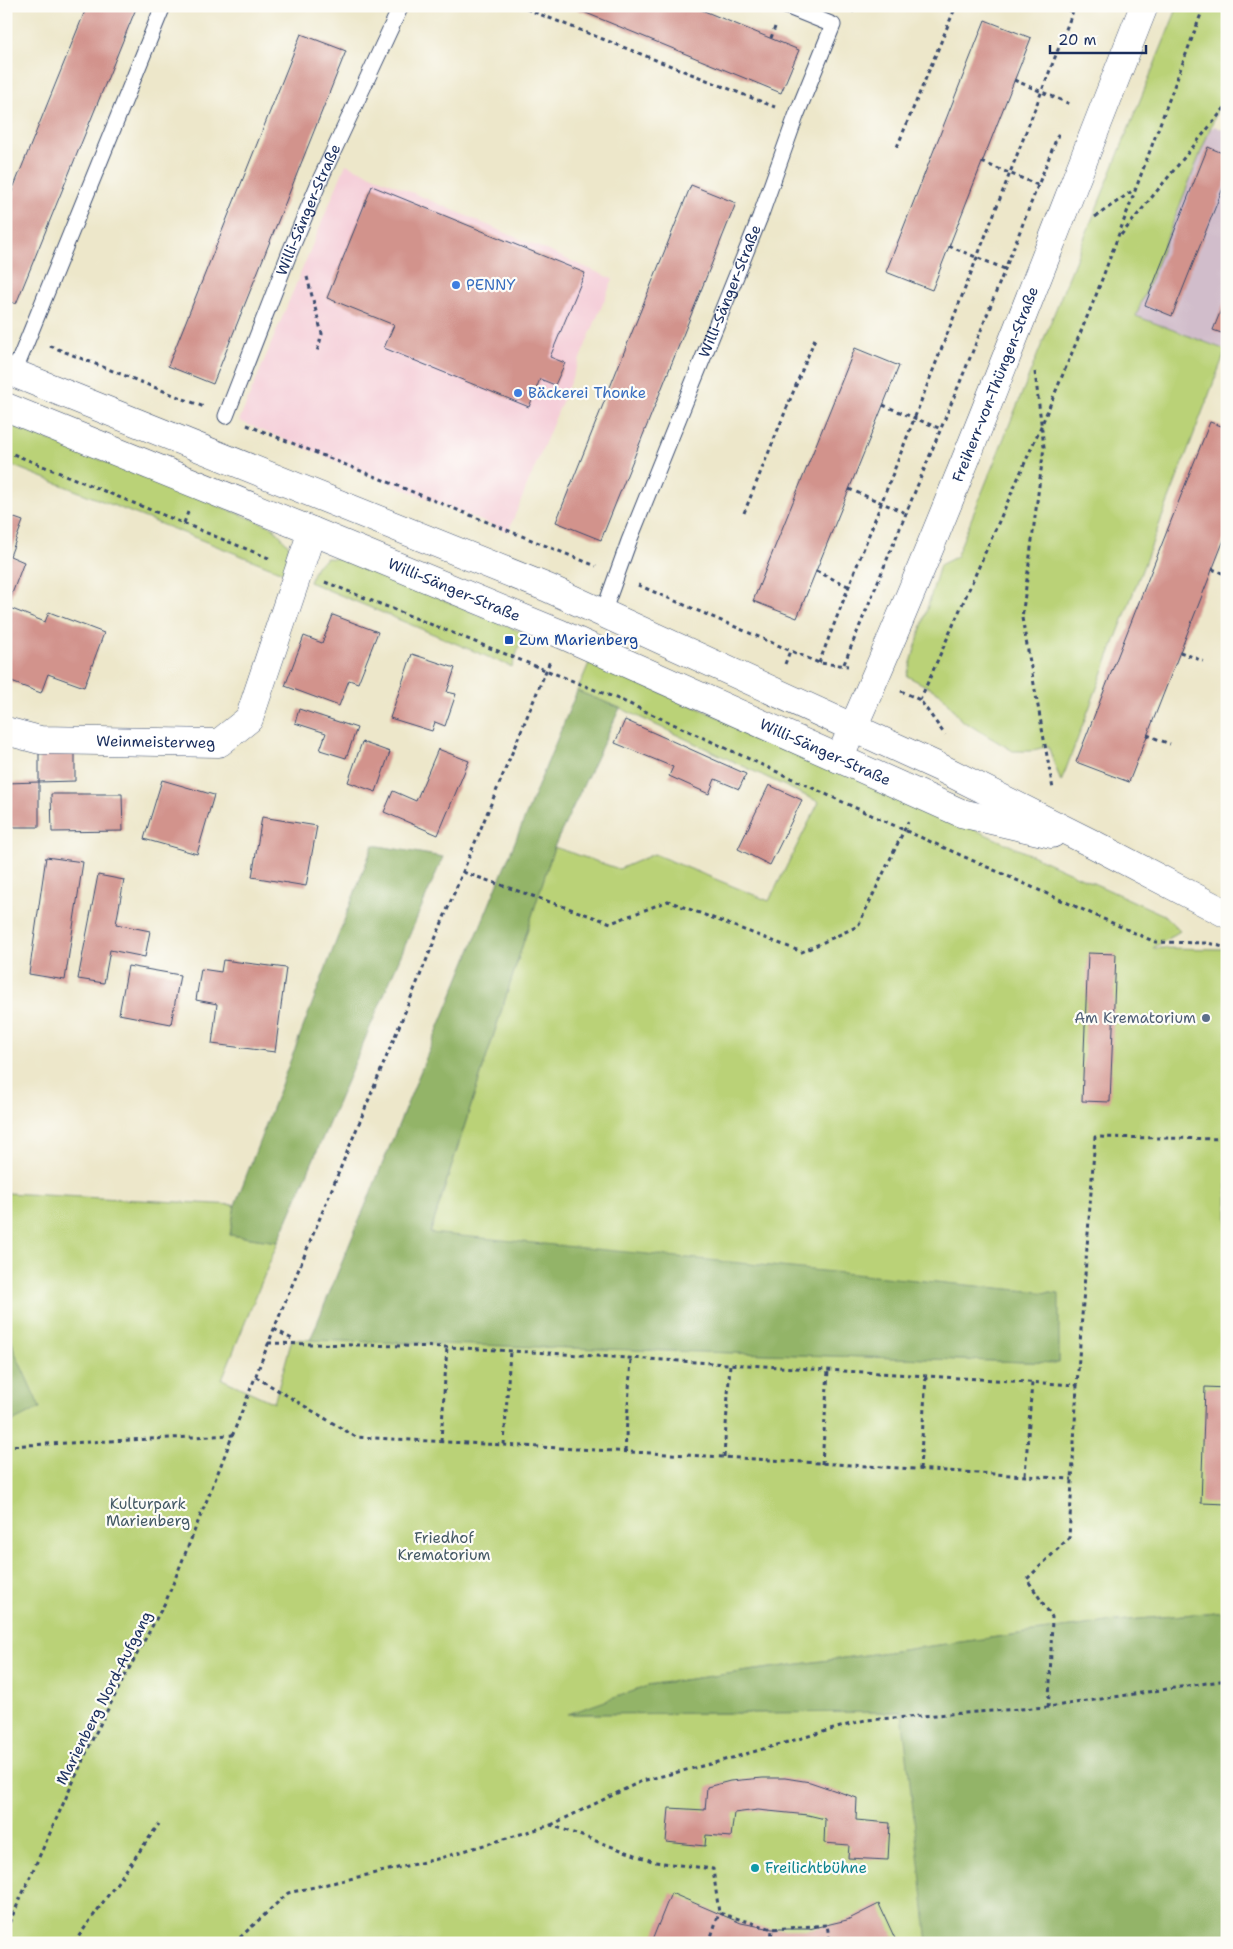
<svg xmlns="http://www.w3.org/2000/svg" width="1233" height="1949" font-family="'Shantell Sans',sans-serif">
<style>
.built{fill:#f5cfd9}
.industrial{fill:#d1bdcb}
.green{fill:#bad277;stroke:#6a806a}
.forest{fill:#93b468;stroke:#577263}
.building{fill:#d2938c}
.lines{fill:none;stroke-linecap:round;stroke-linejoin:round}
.service-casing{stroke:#3a4b6e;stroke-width:17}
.minor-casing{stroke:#3a4b6e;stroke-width:29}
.secondary-casing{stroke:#3a4b6e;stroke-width:29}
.path{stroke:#3a4b6e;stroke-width:3;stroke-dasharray:4 4;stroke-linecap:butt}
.service{stroke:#fff;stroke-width:15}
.minor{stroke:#fff;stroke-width:28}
.secondary{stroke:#fff;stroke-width:28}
.shop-dot{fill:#3f7fe0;stroke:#fdfcf7;stroke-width:2}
.transit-dot{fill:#1a4fb4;stroke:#fdfcf7;stroke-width:2}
.service-dot{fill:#5c6f8a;stroke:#fdfcf7;stroke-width:2}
.culture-dot{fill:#0f9aa8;stroke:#fdfcf7;stroke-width:2}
.labels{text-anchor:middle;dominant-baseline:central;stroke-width:4.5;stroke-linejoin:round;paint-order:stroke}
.street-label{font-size:15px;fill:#1b2f5e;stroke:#fdfcf7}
.shop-label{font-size:15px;fill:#366cbe;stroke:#fdfcf7;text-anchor:start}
.transit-label{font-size:15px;fill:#164399;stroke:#fdfcf7;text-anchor:start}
.service-label{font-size:15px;fill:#4e5e75;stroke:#fdfcf7;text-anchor:end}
.park-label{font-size:15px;fill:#435864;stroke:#fdfcf7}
.culture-label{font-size:15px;fill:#0d838f;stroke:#fdfcf7;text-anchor:start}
</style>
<rect width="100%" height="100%" fill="#fdfcf7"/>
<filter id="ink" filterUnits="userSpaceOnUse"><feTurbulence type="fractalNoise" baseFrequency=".02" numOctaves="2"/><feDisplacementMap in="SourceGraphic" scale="10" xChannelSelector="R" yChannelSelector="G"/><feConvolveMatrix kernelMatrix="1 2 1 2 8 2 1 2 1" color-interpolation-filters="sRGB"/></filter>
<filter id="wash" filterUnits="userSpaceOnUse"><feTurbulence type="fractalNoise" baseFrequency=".0096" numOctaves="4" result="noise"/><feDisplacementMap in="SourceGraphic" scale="20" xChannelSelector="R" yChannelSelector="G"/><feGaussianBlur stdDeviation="1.12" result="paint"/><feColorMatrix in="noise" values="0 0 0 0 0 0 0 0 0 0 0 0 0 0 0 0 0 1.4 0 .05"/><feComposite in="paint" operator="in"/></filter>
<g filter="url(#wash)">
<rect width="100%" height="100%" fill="#ede7ca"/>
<path class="built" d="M 346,164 L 613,279 L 508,532 L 239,421 Z"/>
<path class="industrial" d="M 1214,126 L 1227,131 L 1227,351 L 1136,316 L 1208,132 Z"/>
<g class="green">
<path d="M 1178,6 L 1227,6 L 1227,86 L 1136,316 L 1226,350 L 1061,782 L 1048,746 L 1030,751 L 1013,751 L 961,720 L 941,694 L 907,676 L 940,565 L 956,557 Z"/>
<path d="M 6,423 L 273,527 L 289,546 L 285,573 L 6,463 Z"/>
<path d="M 327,558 L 343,559 L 524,633 L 512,667 L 309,582 L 316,566 Z"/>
<path d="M 590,661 L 925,807 L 1164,915 L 1180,931 L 1153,948 L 1227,949 L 1227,1611 L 1107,1622 L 654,1684 L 570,1714 L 902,1712 L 1055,1943 L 6,1943 L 6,1354 L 14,1350 L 6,1315 L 6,1193 L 235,1205 L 230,1235 L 278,1242 L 222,1379 L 274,1403 L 292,1339 L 1059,1363 L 1058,1294 L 430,1234 L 554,847 L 619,869 L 654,854 L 769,901 L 819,802 L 620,708 L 577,691 Z"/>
</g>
<g class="forest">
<path d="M 577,691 L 620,708 L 554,847 L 430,1233 L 1059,1294 L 1059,1363 L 310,1340 Z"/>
<path d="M 373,845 L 443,857 L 278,1242 L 230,1235 L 235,1205 Z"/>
<path d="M 6,1315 L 14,1350 L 40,1408 L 6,1425 Z"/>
<path d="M 1227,1611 L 1227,1943 L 928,1943 L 902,1712 L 568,1714 L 654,1684 L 1107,1622 Z"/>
</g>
<g id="blocks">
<g class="building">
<path d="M 87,6 L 137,6 L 16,304 L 6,300 L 6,206 Z"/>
<path d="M 569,6 L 692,6 L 799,50 L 781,93 Z"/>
<path d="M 985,20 L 1031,38 L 932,290 L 886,272 Z"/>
<path d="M 301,34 L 346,51 L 213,384 L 168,366 Z"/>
<path d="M 1208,147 L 1227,155 L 1227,178 L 1172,316 L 1145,305 Z"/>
<path d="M 691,185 L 736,203 L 601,540 L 556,522 Z"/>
<path d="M 372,186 L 585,273 L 550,357 L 565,363 L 555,385 L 540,379 L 529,407 L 384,348 L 394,325 L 327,298 Z"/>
<path d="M 1227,295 L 1227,335 L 1213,330 Z"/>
<path d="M 855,348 L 899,366 L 797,618 L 753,601 Z"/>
<path d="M 1210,422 L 1227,428 L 1227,532 L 1129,782 L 1076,762 Z"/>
<path d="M 6,515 L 23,521 L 10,556 L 24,562 L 7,607 L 45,622 L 49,612 L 104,633 L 84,687 L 48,674 L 41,693 L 6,680 Z"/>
<path d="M 333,615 L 378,632 L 358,683 L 349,680 L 339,706 L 285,686 L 304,636 L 322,643 Z"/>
<path d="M 412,654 L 455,668 L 447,692 L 456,694 L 445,726 L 435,722 L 432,731 L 390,718 Z"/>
<path d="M 299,709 L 357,728 L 346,758 L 320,750 L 326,733 L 295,723 Z"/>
<path d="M 625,720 L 746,774 L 739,789 L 715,779 L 709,794 L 669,776 L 673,767 L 615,743 Z"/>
<path d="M 362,742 L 390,752 L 376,792 L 348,782 Z"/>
<path d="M 438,749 L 469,761 L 438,835 L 384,812 L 393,791 L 416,801 Z"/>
<path d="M 75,752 L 75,781 L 39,782 L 39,753 Z"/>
<path d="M 162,780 L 214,795 L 197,854 L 144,839 Z"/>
<path d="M 39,782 L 39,827 L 6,827 L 6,783 Z"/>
<path d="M 769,785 L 802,800 L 770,865 L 738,849 Z"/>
<path d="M 51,794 L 122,794 L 123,831 L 52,832 Z"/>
<path d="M 262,817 L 317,826 L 306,886 L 252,877 Z"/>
<path d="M 46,857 L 83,862 L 65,980 L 29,974 Z"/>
<path d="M 98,875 L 124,880 L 116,924 L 150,931 L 145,957 L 110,950 L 104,983 L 78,979 Z"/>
<path d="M 1088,953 L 1116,954 L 1110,1102 L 1082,1101 Z"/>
<path d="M 223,960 L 286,968 L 275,1052 L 212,1044 L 217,1004 L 196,1000 L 201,969 L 221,972 Z"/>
<path d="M 128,966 L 180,975 L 171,1024 L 119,1014 Z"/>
<path d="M 1205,1387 L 1227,1388 L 1227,1504 L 1201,1503 Z"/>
<path d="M 763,1778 L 785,1778 L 810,1782 L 857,1798 L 856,1820 L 890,1823 L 888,1860 L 848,1858 L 849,1845 L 824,1843 L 825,1819 L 808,1815 L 758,1810 L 734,1813 L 731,1837 L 706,1835 L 705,1846 L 666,1842 L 669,1808 L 705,1810 L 707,1787 L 730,1781 Z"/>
<path d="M 671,1893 L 741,1923 L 772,1929 L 809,1929 L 847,1920 L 879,1904 L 897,1943 L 651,1943 Z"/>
</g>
</g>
</g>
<g filter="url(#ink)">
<use href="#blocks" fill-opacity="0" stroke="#3a4b6e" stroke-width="1"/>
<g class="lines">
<g class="service-casing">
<g id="service">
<path d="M 14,373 L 163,6"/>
<path id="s1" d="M 226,416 L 289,254 L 320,180 L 401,6"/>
<path id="s2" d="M 603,613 L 629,541 L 760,217 L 796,116 L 833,25 L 786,6"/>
</g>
</g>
<g class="minor-casing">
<g id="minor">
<path id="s3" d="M 6,731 L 40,740 L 219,743 L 249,719 L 312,531"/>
<path id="s4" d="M 839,759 C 950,512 1044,258 1144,6"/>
</g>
</g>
<g class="secondary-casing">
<g id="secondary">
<path d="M 6,370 L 548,588 L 939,767 L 1095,845 L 1227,914"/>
<path id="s5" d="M 6,407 L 312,531 L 561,634 L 961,813 L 1052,834"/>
</g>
</g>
<g class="path">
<path d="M 519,6 L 775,107"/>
<path d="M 1052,6 L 1073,11"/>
<path d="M 704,11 L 706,6"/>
<path d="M 852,12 L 857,6"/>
<path d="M 771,38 L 775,27"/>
<path d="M 1014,80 L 1070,104"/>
<path d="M 897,147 L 956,6"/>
<path d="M 982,162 L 1038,185"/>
<path d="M 1095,217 L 1135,189"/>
<path d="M 1121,235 L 1227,105"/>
<path d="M 949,246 L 1005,269"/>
<path d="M 307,277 L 322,334 L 317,352"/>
<path d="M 50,346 L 204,407"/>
<path d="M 1035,372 L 1044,447 L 1022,618 L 1053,789"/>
<path d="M 883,405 L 941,429"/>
<path d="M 247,425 L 596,566"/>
<path d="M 6,451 L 271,559"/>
<path d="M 849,489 L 906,513"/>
<path d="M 744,513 L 816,336"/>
<path d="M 184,523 L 188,512"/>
<path d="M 1212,569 L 1227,575"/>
<path d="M 816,571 L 848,586"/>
<path d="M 325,582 L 623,701 L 882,820 L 1155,942 L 1208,943 L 1227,948"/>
<path d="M 638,585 L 819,663 L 848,666"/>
<path d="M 1180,652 L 1203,661"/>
<path d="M 819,663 L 1075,6"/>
<path d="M 785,664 L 790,651"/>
<path d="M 844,664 L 972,353 L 1059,132"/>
<path d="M 901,691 L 920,700 L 945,735"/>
<path d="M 920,700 L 1042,424 L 1095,298 L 1204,6"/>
<path d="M 1147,735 L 1170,744"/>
<path d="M 463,872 L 611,923 L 668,901 L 802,952 L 858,926 L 908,822"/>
<path d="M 274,1329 L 292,1339"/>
<path d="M 268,1343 L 447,1347 L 1077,1385 L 1095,1137 L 1227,1139"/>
<path d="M 256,1377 L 356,1437 L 724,1457 L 1072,1479"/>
<path d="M 441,1441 L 447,1347"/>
<path d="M 504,1445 L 510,1351"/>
<path d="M 6,1446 L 233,1435"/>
<path d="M 625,1452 L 631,1359"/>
<path d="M 724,1457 L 730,1364"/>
<path d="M 822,1464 L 828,1371"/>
<path d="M 920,1469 L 926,1377"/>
<path d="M 1025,1475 L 1032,1383"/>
<path d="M 1048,1707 L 1050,1683 L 1052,1617 L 1027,1579 L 1069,1538 L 1077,1385"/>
<path d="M 551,1825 L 642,1781 L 714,1763 L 865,1720 L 1048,1707 L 1227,1680"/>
<path d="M 6,1930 L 93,1738 L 126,1674 L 166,1601 L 217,1475 L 274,1329 L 550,661"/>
<path d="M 74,1943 L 159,1824"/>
<path d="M 234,1943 L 288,1893 L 437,1859 L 551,1825 L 655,1862 L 713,1869 L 719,1913 L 772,1929 L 827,1925 L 830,1943"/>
<path d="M 709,1943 L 719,1913"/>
<path d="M 771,1943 L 772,1929"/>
</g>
<use href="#service" class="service"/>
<use href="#minor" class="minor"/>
<use href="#secondary" class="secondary"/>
</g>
</g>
<g class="shop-dot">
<circle cx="456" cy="285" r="5"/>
<circle cx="518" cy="393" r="5"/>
</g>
<rect class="transit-dot" x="504" y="635" width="10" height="10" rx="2.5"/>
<circle class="service-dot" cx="1206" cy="1018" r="5"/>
<circle class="culture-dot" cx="755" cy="1868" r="5"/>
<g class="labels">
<g class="street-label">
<text stroke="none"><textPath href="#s1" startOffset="222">Willi-Sänger-Straße</textPath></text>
<text stroke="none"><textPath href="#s2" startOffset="346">Willi-Sänger-Straße</textPath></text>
<text stroke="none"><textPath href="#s4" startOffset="406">Freiherr-von-Thüngen-Straße</textPath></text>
<text stroke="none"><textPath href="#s5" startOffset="484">Willi-Sänger-Straße</textPath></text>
<text stroke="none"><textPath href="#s3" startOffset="151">Weinmeisterweg</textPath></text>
<text stroke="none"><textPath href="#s5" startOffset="889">Willi-Sänger-Straße</textPath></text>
<text transform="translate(104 1698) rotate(-63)">Marienberg Nord-Aufgang</text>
</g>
<g class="shop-label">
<text x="466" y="285">PENNY</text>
<text x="528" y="393">Bäckerei Thonke</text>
</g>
<g class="transit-label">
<text x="519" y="640">Zum Marienberg</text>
</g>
<g class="service-label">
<text x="1196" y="1018">Am Krematorium</text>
</g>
<g class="park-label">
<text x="148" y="1504">Kulturpark<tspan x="148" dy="17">Marienberg</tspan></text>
<text x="444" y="1538">Friedhof<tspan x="444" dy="17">Krematorium</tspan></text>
</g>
<g class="culture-label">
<text x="765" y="1868">Freilichtbühne</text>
</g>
</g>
<rect width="1233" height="1949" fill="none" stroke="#fdfcf7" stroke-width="25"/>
<path d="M1050 45v8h96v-8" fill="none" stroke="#1b2f5e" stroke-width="2.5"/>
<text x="1058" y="45" font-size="15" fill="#1b2f5e" stroke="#fdfcf7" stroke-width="4" paint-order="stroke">20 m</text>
</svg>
